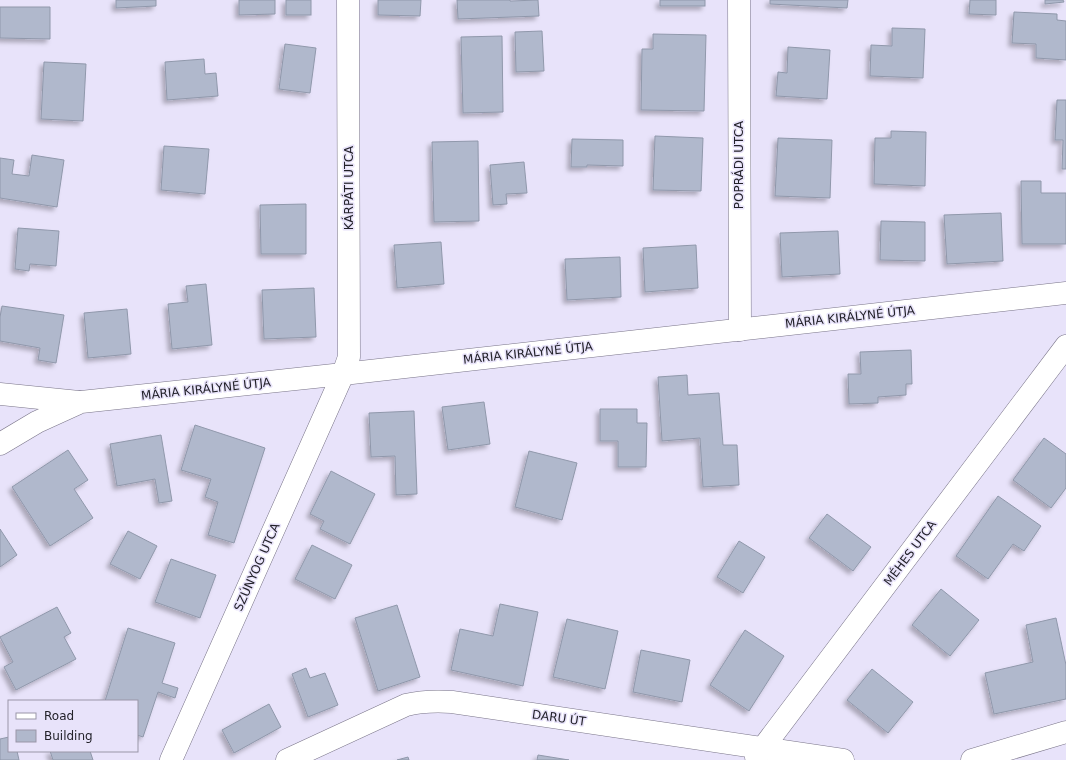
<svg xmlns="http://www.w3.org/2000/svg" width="1066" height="760" font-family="'DejaVu Sans',sans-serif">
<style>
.building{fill:#b0b8cc;stroke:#9098ab;filter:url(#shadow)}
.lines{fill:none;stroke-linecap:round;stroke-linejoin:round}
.minor-casing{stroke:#797488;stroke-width:23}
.minor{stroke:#fff;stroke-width:22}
.labels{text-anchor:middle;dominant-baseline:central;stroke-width:3;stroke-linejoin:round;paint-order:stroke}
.street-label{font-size:12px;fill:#23222a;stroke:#e8e3fa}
</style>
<defs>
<filter id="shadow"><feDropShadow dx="-3.5" dy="3.5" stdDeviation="2" flood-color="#0004"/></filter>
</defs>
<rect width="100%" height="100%" fill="#e8e3fa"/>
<g class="building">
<path d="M 116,0 L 156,0 L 156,6 L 116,8 Z"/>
<path d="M 239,0 L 275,0 L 275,14 L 239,15 Z"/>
<rect x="286" y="0" width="25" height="15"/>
<path d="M 378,0 L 421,0 L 420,16 L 378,15 Z"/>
<path d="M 457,0 L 510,0 L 510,1 L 538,0 L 539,16 L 458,19 Z"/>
<rect x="660" y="0" width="45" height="6"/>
<path d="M 770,0 L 848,0 L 847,8 L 770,4 Z"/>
<path d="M 970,0 L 996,0 L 996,15 L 969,14 Z"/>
<path d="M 1045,0 L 1063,0 L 1064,2 L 1045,4 Z"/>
<path d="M 0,7 L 50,7 L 50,39 L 0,38 Z"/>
<path d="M 1014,12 L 1057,14 L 1057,20 L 1066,21 L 1066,60 L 1036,58 L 1036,44 L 1012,43 Z"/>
<path d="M 892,28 L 925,29 L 923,78 L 870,76 L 871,45 L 892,46 Z"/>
<path d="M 542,31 L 544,71 L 516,72 L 515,32 Z"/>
<path d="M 653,34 L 706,35 L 704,111 L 641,110 L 642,49 L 653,49 Z"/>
<path d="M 502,36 L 503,112 L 463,113 L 461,37 Z"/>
<path d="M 285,44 L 316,48 L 310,93 L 279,89 Z"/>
<path d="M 788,47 L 830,50 L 827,99 L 776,96 L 778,72 L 787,73 Z"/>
<path d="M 204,59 L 205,74 L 216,73 L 218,96 L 167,100 L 165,62 Z"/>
<path d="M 44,62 L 86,64 L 83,121 L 41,119 Z"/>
<path d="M 1057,100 L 1066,100 L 1066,169 L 1062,169 L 1063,140 L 1055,140 Z"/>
<path d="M 891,131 L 926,132 L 925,186 L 874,184 L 875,138 L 891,138 Z"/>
<path d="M 655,136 L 703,138 L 701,191 L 653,190 Z"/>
<path d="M 778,138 L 832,140 L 830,198 L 775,196 Z"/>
<path d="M 572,139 L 623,140 L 623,166 L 587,165 L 587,167 L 571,167 Z"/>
<path d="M 478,141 L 479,221 L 434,222 L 432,142 Z"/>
<path d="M 164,146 L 209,149 L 205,194 L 161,190 Z"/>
<path d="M 32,155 L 64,160 L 57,207 L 0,198 L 0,158 L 14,160 L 12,174 L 29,176 Z"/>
<path d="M 524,162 L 527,193 L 506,194 L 507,204 L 493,205 L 490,165 Z"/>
<path d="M 1021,181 L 1041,181 L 1041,193 L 1066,193 L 1066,244 L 1022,244 Z"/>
<path d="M 306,204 L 306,254 L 261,254 L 260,205 Z"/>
<path d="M 1001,213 L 1003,261 L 947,264 L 944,215 Z"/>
<path d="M 881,221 L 925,222 L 925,261 L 880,260 Z"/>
<path d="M 18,228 L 59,231 L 56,266 L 30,264 L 29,271 L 15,269 Z"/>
<path d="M 838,231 L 840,274 L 782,277 L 780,233 Z"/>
<path d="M 441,242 L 444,284 L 397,288 L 394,245 Z"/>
<path d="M 696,245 L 698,288 L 645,292 L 643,248 Z"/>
<path d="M 620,257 L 621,297 L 567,300 L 565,259 Z"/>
<path d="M 206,284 L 212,345 L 172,349 L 168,304 L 188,302 L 186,286 Z"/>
<path d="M 314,288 L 316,337 L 264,339 L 262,290 Z"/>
<path d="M 2,306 L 64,315 L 56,363 L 38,360 L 40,348 L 0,341 L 0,317 Z"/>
<path d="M 127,309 L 131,354 L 88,358 L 84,313 Z"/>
<path d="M 911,350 L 912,384 L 906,384 L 906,395 L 878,397 L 878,403 L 849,404 L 848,374 L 861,374 L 860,352 Z"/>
<path d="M 687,375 L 688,395 L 719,393 L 723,445 L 737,445 L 739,485 L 703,487 L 700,438 L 662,441 L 658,377 Z"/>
<path d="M 484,402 L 490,444 L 448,450 L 442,407 Z"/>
<path d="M 600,409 L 637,409 L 637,423 L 647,423 L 646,467 L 618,467 L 618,441 L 600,441 Z"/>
<path d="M 414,411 L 417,494 L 396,495 L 395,456 L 371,457 L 369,413 Z"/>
<path d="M 195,425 L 265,448 L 234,543 L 208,535 L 218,502 L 205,497 L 211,479 L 181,470 Z"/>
<path d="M 161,435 L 172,501 L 159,503 L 155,479 L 117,486 L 110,444 Z"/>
<path d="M 1044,438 L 1066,454 L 1066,488 L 1051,508 L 1013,480 Z"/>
<path d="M 68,450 L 88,480 L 74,489 L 93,518 L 50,546 L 12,487 Z"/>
<path d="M 529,451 L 577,463 L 562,520 L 515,507 Z"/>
<path d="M 331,471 L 375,494 L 350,544 L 320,529 L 324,521 L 310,514 Z"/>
<path d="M 998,496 L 1041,526 L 1024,551 L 1013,544 L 988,579 L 956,556 Z"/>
<path d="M 827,514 L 871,547 L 853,571 L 809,538 Z"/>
<path d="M 0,529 L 17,555 L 0,567 Z"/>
<path d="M 128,531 L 157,546 L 140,579 L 110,564 Z"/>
<path d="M 739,541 L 765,557 L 743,593 L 717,577 Z"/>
<path d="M 312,545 L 352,565 L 335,599 L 295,579 Z"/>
<path d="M 171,559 L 216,575 L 200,618 L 155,602 Z"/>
<path d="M 941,589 L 979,620 L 950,656 L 912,625 Z"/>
<path d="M 500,604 L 538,612 L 523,686 L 451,670 L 460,629 L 493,636 Z"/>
<path d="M 397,605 L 420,677 L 378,691 L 355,618 Z"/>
<path d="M 57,607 L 71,633 L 64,637 L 76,659 L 16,690 L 4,667 L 13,662 L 0,637 Z"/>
<path d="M 1056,618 L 1066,665 L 1066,699 L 994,714 L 985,673 L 1033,662 L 1026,625 Z"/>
<path d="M 567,619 L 618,631 L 605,689 L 553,677 Z"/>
<path d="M 128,628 L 175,643 L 162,683 L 178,688 L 175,698 L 158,692 L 143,737 L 137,735 L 137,701 L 105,701 Z"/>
<path d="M 745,630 L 784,656 L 749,711 L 710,685 Z"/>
<path d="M 641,650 L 690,660 L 682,702 L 633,692 Z"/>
<path d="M 306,668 L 310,678 L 325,673 L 338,705 L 308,717 L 292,674 Z"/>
<path d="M 872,669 L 913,702 L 888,733 L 847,700 Z"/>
<path d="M 269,704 L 281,727 L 234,753 L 222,730 Z"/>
<path d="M 9,737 L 9,751 L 17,751 L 19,760 L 0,760 L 0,739 Z"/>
<path d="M 50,751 L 90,751 L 93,760 L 53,760 Z"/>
<path d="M 538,755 L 569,760 L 537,760 Z"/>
<path d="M 408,757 L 409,760 L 397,760 Z"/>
</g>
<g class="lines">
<g class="minor-casing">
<g id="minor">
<path d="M 739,0 L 740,330"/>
<path d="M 0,394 L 79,402"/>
<path d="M 0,444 L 37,422 L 81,402 L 343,374 L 1066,293"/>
<path d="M 756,757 L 1066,346"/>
<path d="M 171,760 L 343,374 L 349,357 L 348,0"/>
<path d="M 287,760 L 406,705 C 422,701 436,701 452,702 L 843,760"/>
<path d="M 972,760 L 1066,732"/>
</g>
</g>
<use href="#minor" class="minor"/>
</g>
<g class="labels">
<g class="street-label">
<text transform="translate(739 165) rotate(-90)">POPRÁDI UTCA</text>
<text transform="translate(349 188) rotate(-90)">KÁRPÁTI UTCA</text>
<text transform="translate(850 317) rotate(-6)">MÁRIA KIRÁLYNÉ ÚTJA</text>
<text transform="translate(528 353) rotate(-6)">MÁRIA KIRÁLYNÉ ÚTJA</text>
<text transform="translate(206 389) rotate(-6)">MÁRIA KIRÁLYNÉ ÚTJA</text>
<text transform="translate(910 553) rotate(-53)">MÉHES UTCA</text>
<text transform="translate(257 567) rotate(-66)">SZÚNYOG UTCA</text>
<text transform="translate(559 718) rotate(8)">DARU ÚT</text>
</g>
</g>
<rect x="8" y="700" width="130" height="52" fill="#e8e3fa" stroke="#9996a7"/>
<rect x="16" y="713" width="20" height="6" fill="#ffffff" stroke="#9996a7"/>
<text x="44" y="720" font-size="12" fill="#23222a">Road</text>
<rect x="16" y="730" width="20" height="12" fill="#b0b8cc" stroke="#9996a7"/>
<text x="44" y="740" font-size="12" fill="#23222a">Building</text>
</svg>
